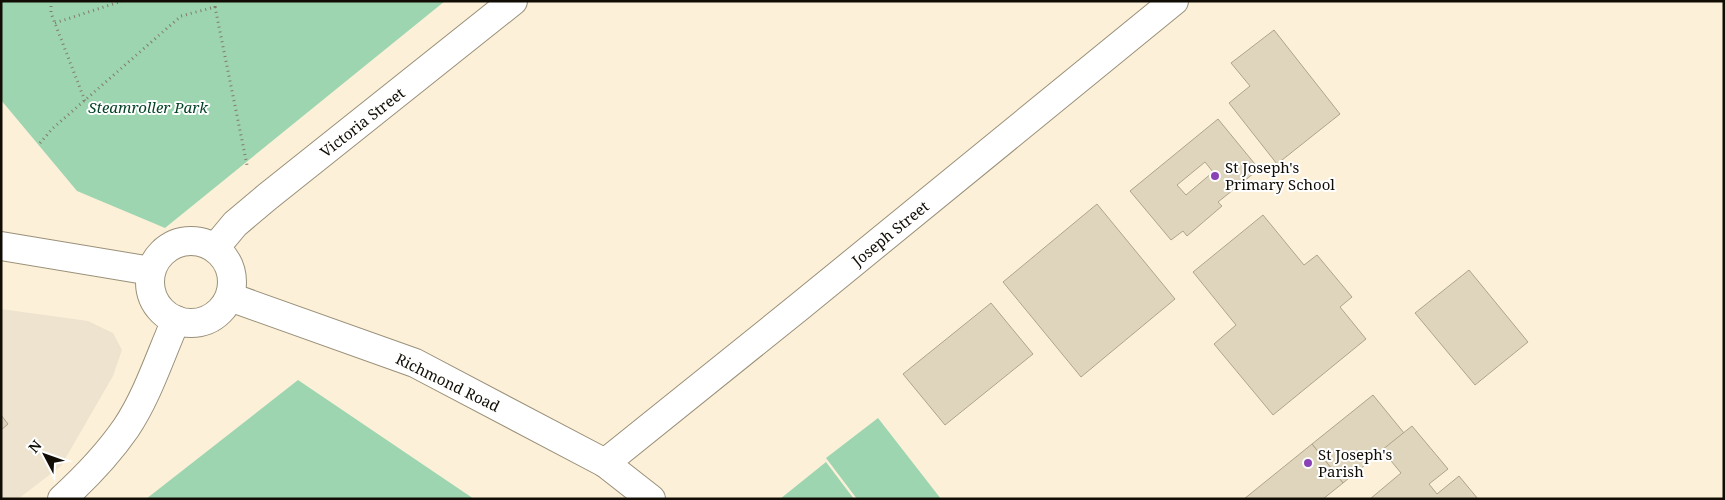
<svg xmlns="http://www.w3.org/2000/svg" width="1725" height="500" font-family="'Noto Serif',serif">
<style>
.industrial{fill:#eee3ce}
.green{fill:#9cd5b0}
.building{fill:#dfd5bc;stroke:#aea48c;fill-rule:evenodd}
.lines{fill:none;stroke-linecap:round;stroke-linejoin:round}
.minor-casing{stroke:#9a9079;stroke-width:30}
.path{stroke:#847c6c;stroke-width:3;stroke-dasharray:1 4;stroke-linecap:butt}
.minor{stroke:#fff;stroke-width:28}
.poi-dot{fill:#8a43b5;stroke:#fff;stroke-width:2}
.labels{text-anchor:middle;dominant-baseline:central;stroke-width:4;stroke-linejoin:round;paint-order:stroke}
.park-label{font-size:15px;font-style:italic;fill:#054325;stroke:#fff}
.street-label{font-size:15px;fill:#110d05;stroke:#fff}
.poi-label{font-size:15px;fill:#110d05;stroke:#fff;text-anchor:start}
</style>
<rect width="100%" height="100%" fill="#fcf1d8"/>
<path class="industrial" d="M 1,309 L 88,321 L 113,333 L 122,350 L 113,376 L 61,466 L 18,499 L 1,499 Z"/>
<g class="green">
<path d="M 1,1 L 445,1 L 165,228 L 77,191 L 1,100 Z"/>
<path d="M 298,380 L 474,499 L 146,499 Z"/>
<path d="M 878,418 L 941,499 L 857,499 L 826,458 Z"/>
<path d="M 826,462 L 854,499 L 780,499 Z"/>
</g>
<g class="building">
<path d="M 1274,30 L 1340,114 L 1277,164 L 1229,103 L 1250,86 L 1231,63 Z"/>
<path d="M 1218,119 L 1259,169 L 1218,202 L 1222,206 L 1187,236 L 1183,231 L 1171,240 L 1130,191 ZM 1205,162 L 1213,172 L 1186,195 L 1177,185 Z"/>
<path d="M 1097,204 L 1175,299 L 1081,377 L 1003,282 Z"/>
<path d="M 1263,215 L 1304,265 L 1317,255 L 1352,297 L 1340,307 L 1366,339 L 1273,415 L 1214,344 L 1236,325 L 1193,272 Z"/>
<path d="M 1469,270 L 1528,342 L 1475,385 L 1415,313 Z"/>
<path d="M 991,303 L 1033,354 L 945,425 L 903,374 Z"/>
<path d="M 1373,395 L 1404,433 L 1343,483 L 1312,444 Z"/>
<path d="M 1,415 L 8,424 L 1,430 Z"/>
<path d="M 1412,426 L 1448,469 L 1429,484 L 1437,494 L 1459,476 L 1478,499 L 1370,499 L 1401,473 L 1382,450 Z"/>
<path d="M 1312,444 L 1343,483 L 1323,499 L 1244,499 Z"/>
</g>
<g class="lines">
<g class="minor-casing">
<g id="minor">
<circle cx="191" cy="282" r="41"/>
<path d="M 1,246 L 151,271"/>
<path d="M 215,248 L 235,224 L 267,197 L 513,1"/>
<path d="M 230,297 L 415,363 L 605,463 L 651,499"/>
<path d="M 605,463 L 799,307 L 1174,1"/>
<path d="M 62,499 C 85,478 108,454 126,428 C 148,395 160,356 176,320"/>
</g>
</g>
<g class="path">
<path d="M 51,1 L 51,13 L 85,101"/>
<path d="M 215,7 L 247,165"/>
<path d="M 55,23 L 122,1"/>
<path d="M 40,143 L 52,129 L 181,16 L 215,7 L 215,1"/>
</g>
<use href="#minor" class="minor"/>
</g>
<g class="poi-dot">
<circle cx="1215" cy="176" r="5"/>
<circle cx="1308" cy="463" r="5"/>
</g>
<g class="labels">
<g class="park-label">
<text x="148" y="107">Steamroller Park</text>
</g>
<g class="street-label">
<text transform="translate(362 122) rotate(-38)">Victoria Street</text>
<text transform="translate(890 233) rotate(-39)">Joseph Street</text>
<text transform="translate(448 382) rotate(26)">Richmond Road</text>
</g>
<g class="poi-label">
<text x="1225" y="167">St Joseph's<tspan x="1225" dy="17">Primary School</tspan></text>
<text x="1318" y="454">St Joseph's<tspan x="1318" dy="17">Parish</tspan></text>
</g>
</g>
<rect width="1725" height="500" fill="none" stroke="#110d05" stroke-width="5"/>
<g transform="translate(45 455) rotate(311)" stroke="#ffffff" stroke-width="4" paint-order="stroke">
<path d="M0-4L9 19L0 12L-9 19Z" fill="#110d05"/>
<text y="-8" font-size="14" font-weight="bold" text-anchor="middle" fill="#110d05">N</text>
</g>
</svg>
